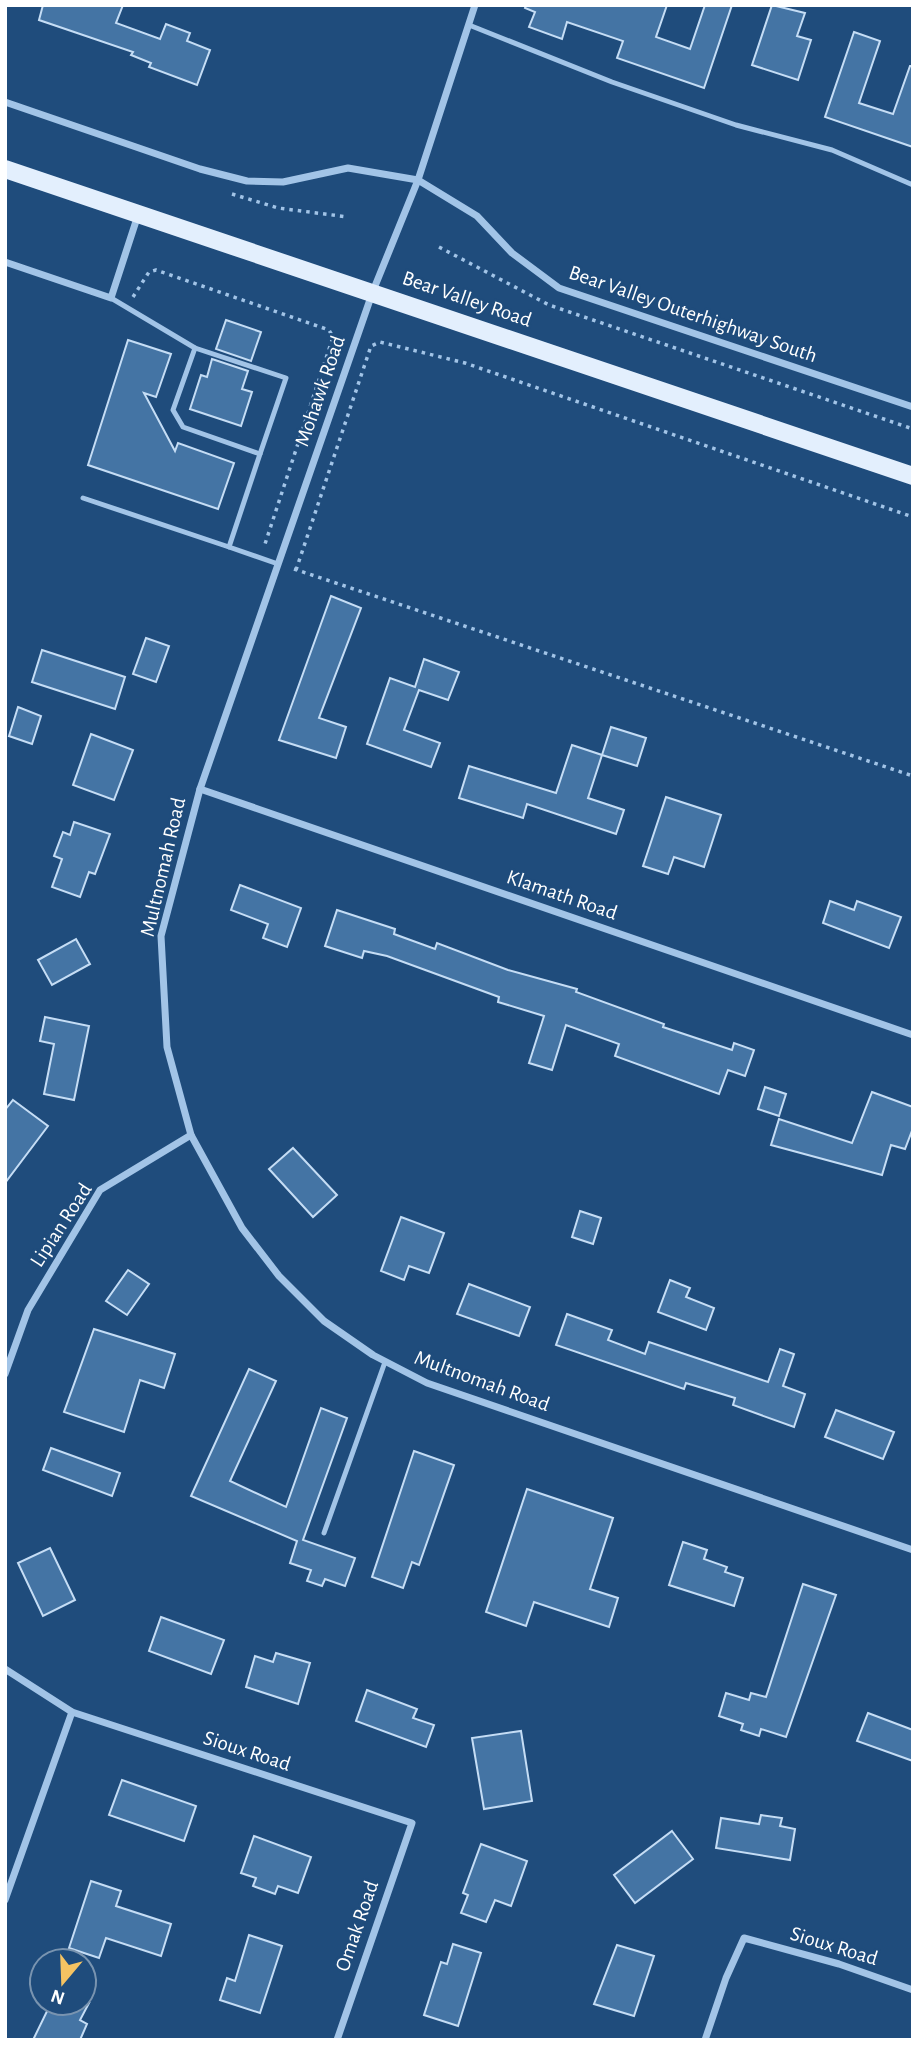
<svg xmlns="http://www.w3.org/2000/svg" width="918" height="2045" font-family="'Alegreya Sans',sans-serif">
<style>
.building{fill:#4474a4;stroke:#c5ddf5;stroke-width:2}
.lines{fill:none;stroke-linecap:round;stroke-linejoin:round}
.path{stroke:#a2c4e7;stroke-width:3.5;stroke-dasharray:3.5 5;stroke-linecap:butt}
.lane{stroke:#a2c4e7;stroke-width:5}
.street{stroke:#a2c4e7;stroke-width:7}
.primary{stroke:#e3effd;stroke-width:18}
.labels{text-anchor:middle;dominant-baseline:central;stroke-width:5;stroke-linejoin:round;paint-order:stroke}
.street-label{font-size:21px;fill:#fff;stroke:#1f4c7c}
</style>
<rect width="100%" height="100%" fill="#1f4c7c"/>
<g class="building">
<path d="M 43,5 L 123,5 L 116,23 L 160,39 L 166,24 L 190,33 L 187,41 L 210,50 L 197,85 L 149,67 L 151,63 L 131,55 L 133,52 L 39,20 Z"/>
<path d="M 526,5 L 667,5 L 656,37 L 690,49 L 705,5 L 732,5 L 704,88 L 617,58 L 623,41 L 567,22 L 562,39 L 529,27 L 535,12 L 525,8 Z"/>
<path d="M 772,5 L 805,13 L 797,36 L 811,40 L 798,80 L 752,65 Z"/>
<path d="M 854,32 L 880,41 L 859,103 L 893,114 L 910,66 L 913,66 L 913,147 L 825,117 Z"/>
<path d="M 226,320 L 261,332 L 251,361 L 216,349 Z"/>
<path d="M 128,340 L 171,354 L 156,397 L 144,393 L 175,451 L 178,443 L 234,463 L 218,509 L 88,465 Z"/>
<path d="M 212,359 L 248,371 L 242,389 L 252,392 L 241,426 L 190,409 L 201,375 L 207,377 Z"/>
<path d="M 331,596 L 361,608 L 319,718 L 346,727 L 336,758 L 279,740 Z"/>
<path d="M 146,638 L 169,646 L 156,682 L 133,674 Z"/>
<path d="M 42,650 L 125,677 L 115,709 L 32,682 Z"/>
<path d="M 424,659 L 459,672 L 448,700 L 419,690 L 404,730 L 440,743 L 431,767 L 367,744 L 390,678 L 415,687 Z"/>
<path d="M 18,707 L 41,716 L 32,744 L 9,736 Z"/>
<path d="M 611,727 L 646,738 L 637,766 L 602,755 Z"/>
<path d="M 91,734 L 133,750 L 114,800 L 73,785 Z"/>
<path d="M 572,745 L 602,755 L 588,798 L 624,810 L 616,834 L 527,804 L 523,818 L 459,798 L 469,766 L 556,793 Z"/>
<path d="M 666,797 L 721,815 L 704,867 L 674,857 L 668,874 L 643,866 Z"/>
<path d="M 74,822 L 110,834 L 95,874 L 89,872 L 80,897 L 52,887 L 62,859 L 54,856 L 63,832 L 70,835 Z"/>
<path d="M 240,885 L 301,908 L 287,947 L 263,938 L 268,924 L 231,910 Z"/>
<path d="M 830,901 L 854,910 L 857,901 L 901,917 L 889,948 L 823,923 Z"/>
<path d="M 337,910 L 395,929 L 394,934 L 435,949 L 437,943 L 508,970 L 577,989 L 576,992 L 664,1024 L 663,1027 L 732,1050 L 734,1043 L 754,1050 L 745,1076 L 728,1070 L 719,1094 L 615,1056 L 619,1044 L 566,1025 L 552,1070 L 529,1063 L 544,1016 L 498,1002 L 499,997 L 387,956 L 364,951 L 362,958 L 325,946 Z"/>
<path d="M 76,939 L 90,964 L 52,985 L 38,960 Z"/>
<path d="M 45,1017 L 89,1026 L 74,1100 L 44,1094 L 54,1044 L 40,1041 Z"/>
<path d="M 765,1087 L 786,1094 L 779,1116 L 758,1109 Z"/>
<path d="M 872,1092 L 913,1107 L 913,1128 L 905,1149 L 891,1145 L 882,1175 L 771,1145 L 779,1119 L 852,1143 Z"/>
<path d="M 13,1100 L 48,1126 L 5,1183 L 5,1110 Z"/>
<path d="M 293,1148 L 337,1195 L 313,1217 L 269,1169 Z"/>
<path d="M 580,1211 L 601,1218 L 593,1244 L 572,1237 Z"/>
<path d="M 401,1217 L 444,1233 L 429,1273 L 409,1266 L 404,1280 L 381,1271 Z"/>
<path d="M 128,1270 L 149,1284 L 127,1315 L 106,1301 Z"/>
<path d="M 670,1280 L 690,1288 L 686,1297 L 714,1308 L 706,1330 L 658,1312 Z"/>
<path d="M 469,1284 L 530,1307 L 519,1336 L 457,1314 Z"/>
<path d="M 567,1314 L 612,1330 L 608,1340 L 645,1354 L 649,1342 L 768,1382 L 780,1349 L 794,1354 L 783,1386 L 805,1394 L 794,1427 L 733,1405 L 735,1398 L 686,1383 L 684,1389 L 556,1345 Z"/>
<path d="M 94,1329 L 175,1354 L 164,1388 L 140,1380 L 124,1432 L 64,1412 Z"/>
<path d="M 249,1369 L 276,1381 L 230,1481 L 286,1507 L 321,1408 L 347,1418 L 303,1540 L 355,1558 L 345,1586 L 325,1579 L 322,1586 L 307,1581 L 311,1570 L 290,1563 L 297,1541 L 191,1496 Z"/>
<path d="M 836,1410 L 894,1432 L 883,1459 L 825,1437 Z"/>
<path d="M 51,1448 L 120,1473 L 112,1496 L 43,1470 Z"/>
<path d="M 414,1451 L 454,1465 L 419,1565 L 412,1562 L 403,1588 L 372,1577 Z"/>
<path d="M 527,1489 L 613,1518 L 590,1589 L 618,1598 L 609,1627 L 534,1602 L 526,1626 L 486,1612 Z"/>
<path d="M 683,1542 L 707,1550 L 704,1559 L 727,1567 L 725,1572 L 743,1578 L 734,1606 L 669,1585 Z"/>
<path d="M 50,1548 L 75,1600 L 43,1616 L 18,1563 Z"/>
<path d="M 803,1584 L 836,1595 L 786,1737 L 761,1729 L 759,1736 L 741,1730 L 743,1724 L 719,1716 L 726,1693 L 749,1700 L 751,1693 L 766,1697 Z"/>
<path d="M 161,1617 L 224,1640 L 211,1674 L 149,1651 Z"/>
<path d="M 276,1653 L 310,1663 L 298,1704 L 246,1687 L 255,1656 L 273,1662 Z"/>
<path d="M 367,1690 L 417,1709 L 413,1718 L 434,1725 L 426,1747 L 356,1721 Z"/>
<path d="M 868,1713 L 913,1730 L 913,1761 L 857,1741 Z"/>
<path d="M 521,1731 L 532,1801 L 484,1809 L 472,1738 Z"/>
<path d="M 122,1780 L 196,1806 L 184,1841 L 109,1815 Z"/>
<path d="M 761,1815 L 782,1818 L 780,1826 L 795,1829 L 790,1860 L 716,1848 L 721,1818 L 759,1824 Z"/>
<path d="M 672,1831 L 693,1859 L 635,1903 L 614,1875 Z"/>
<path d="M 254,1836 L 311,1857 L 298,1893 L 278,1886 L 275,1894 L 253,1886 L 256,1878 L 241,1873 Z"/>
<path d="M 481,1844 L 527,1861 L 511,1906 L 495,1900 L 486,1922 L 461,1913 L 468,1895 L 463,1893 Z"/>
<path d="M 91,1881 L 121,1891 L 116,1906 L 171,1924 L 161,1956 L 106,1938 L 99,1958 L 69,1948 Z"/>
<path d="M 249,1935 L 282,1946 L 260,2013 L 220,2000 L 227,1978 L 235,1981 Z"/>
<path d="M 453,1944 L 481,1953 L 458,2026 L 424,2015 L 441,1962 L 447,1964 Z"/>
<path d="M 617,1945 L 654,1956 L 634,2016 L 594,2004 Z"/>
<path d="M 51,2003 L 89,2003 L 80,2020 L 87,2024 L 80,2040 L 33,2040 Z"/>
</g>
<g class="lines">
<g class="path">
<path d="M 232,194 L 278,208 L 348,217"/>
<path d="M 439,247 L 549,305 L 913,429"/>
<path d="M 133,297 L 149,272 L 156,270 L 329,330 L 333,337 L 264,547"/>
<path d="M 294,569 L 913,776"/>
<path d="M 296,570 L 371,346 L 380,342 L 465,363 L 913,517"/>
</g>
<g class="lane">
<path d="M 469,25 L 612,82 L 736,125 L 832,150 L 913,185"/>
<path d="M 111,298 L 195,348 L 173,410 L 183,427 L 260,454 L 229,547 L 278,564"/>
<path d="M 195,348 L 286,378 L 260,454"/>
<path d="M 83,498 L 229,547"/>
<path d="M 324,1533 L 385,1362"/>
</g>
<g class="street">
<path d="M 475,5 L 418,180 L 373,291 L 200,789 L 161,936 L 167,1047 L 191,1135 L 242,1228 L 279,1276 L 324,1321 L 373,1355 L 427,1383 L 913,1550"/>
<path d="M 5,102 L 200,169 L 247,181 L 283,182 L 348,168 L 418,180 L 477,216 L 512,253 L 559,288 L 913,407"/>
<path d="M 5,262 L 111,298 L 138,215"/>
<path d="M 200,789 L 913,1035"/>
<path d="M 5,1374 L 28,1310 L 100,1190 L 191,1135"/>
<path d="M 5,1669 L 72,1712 L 412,1823 L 337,2040"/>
<path d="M 5,1900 L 72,1712"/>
<path d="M 705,2040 L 726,1978 L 744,1938 L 839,1964 L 913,1990"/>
</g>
<path class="primary" d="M 5,169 L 913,476"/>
</g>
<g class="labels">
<g class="street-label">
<text transform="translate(467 299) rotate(19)">Bear Valley Road</text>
<text transform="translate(693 314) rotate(19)">Bear Valley Outerhighway South</text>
<text transform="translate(320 391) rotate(-71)">Mohawk Road</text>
<text transform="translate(163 867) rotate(-77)">Multnomah Road</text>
<text transform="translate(562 895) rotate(19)">Klamath Road</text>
<text transform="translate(61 1225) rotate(-57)">Lipian Road</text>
<text transform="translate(482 1381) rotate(20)">Multnomah Road</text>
<text transform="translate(247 1751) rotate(18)">Sioux Road</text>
<text transform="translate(357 1926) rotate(-71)">Omak Road</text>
<text transform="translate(834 1946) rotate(17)">Sioux Road</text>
</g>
</g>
<rect width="918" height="2045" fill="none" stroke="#ffffff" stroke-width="14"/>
<g transform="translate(63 1982) rotate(199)"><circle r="33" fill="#1f4c7c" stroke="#7994b0" stroke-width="2"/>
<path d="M0-5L12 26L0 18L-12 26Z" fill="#f5c362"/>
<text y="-10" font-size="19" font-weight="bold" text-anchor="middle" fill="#ffffff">N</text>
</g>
</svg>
